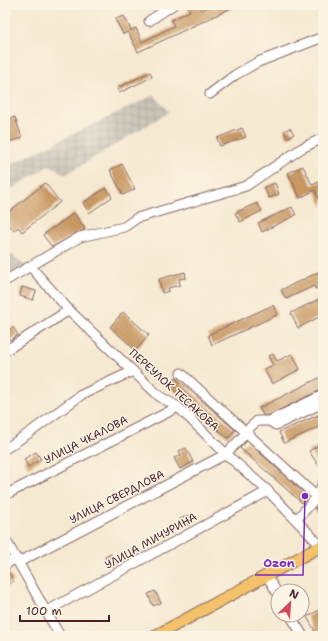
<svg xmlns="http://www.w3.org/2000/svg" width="328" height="641" font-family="'Shantell Sans',sans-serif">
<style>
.industrial{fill:url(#industrial-grid)}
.building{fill:url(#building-back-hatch)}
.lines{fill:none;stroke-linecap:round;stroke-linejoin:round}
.minor-casing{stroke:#866665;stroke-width:11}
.major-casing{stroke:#866665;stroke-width:13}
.minor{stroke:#fff;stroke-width:9}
.major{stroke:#f3c26a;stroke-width:11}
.labels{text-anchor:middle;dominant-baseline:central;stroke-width:3;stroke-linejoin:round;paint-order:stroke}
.street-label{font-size:11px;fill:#4a1f2b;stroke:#fcf5e5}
.leader{fill:none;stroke:#7b2cbf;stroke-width:1.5}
.callout-dot{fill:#7b2cbf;stroke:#fcf5e5;stroke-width:1.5}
.callout-label{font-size:12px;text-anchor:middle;font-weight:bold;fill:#7b2cbf;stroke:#fcf5e5;stroke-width:3;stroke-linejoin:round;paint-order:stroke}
</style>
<defs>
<pattern id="industrial-grid" width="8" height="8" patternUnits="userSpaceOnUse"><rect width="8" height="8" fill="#c9c3b8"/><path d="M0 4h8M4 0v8" fill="none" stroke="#aea79e"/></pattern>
<pattern id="building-back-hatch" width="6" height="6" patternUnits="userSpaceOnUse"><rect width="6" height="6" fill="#cd9c65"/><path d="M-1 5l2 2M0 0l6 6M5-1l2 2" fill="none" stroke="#a87f53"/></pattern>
</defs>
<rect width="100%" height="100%" fill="#fcf5e5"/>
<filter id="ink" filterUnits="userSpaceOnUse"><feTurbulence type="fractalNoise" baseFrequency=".025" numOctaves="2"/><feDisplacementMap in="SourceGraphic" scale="8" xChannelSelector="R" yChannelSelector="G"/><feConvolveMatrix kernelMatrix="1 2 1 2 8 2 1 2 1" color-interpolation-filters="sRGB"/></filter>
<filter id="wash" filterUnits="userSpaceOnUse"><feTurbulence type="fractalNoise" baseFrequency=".012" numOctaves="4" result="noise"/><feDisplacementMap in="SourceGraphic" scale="16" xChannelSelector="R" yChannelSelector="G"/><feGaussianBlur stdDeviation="0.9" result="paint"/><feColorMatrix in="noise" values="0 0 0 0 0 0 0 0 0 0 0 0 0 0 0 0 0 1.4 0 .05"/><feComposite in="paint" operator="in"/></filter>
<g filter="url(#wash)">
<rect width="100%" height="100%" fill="#f6e9d1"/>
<g class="industrial">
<path d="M 154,95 L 169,112 L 65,175 L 50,165 L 5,193 L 5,167 Z"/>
<path d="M 5,250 L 28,267 L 5,280 Z"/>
</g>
<g id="blocks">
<g class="building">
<path d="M 187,5 L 199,5 L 201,10 L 212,5 L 238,5 L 138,52 L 128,32 L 123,34 L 115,19 L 124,16 L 131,30 L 130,31 L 136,28 L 142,42 L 174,26 L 171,20 L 190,11 Z"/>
<path d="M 150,72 L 152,77 L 119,93 L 117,88 Z"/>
<path d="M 15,117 L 22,138 L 5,143 L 5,120 Z"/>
<path d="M 242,128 L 246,137 L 220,146 L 217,138 Z"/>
<path d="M 290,128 L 294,134 L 287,138 L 284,131 Z"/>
<path d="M 122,164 L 135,189 L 123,195 L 110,170 Z"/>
<path d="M 303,166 L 312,185 L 321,181 L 323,185 L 323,207 L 315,190 L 300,198 L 288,173 Z"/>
<path d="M 45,183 L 60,202 L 22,232 L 18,227 L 14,231 L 5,220 L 5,215 Z"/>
<path d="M 275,183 L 279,194 L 269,198 L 264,187 Z"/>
<path d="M 106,188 L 112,197 L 89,213 L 83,203 Z"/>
<path d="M 257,203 L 262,211 L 240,222 L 235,213 Z"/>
<path d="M 292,207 L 296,215 L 262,232 L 258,223 Z"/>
<path d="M 74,213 L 85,229 L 52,247 L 43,235 Z"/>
<path d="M 323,270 L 323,286 L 315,289 L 314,286 L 286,299 L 281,290 Z"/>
<path d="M 185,272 L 186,278 L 179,279 L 180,285 L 168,288 L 169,291 L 162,293 L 159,279 Z"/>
<path d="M 22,287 L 36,291 L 33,300 L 20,296 Z"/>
<path d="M 323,297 L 323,315 L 298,328 L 291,313 Z"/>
<path d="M 273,305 L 277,315 L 212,345 L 208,335 Z"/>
<path d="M 123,312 L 149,335 L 136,350 L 110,327 Z"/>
<path d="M 13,327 L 18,335 L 10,340 L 5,332 Z"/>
<path d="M 273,354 L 277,361 L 292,354 L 300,369 L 272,384 L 264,369 L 273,365 L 268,356 Z"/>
<path d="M 323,376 L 323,389 L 269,415 L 263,415 L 259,408 Z"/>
<path d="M 176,378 L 235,430 L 228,438 L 169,386 Z"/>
<path d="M 323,413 L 323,425 L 284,443 L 279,432 Z"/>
<path d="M 247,441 L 308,497 L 302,503 L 240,448 Z"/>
<path d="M 319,445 L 323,452 L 323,472 L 309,451 Z"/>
<path d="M 186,448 L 193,462 L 180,469 L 174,458 L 181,455 L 179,451 Z"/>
<path d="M 36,452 L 41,459 L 28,467 L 24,459 Z"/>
<path d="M 323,504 L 323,521 L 315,508 Z"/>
<path d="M 189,515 L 193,522 L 184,526 L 180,519 Z"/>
<path d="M 111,554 L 115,563 L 109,566 L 105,557 Z"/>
<path d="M 7,570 L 14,581 L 5,587 L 5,571 Z"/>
<path d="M 155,591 L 161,603 L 153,606 L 148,594 Z"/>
<path d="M 319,610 L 323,618 L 323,636 L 315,636 L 313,632 L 315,631 L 307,617 Z"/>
</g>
</g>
</g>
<g filter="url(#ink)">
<use href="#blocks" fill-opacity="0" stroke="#866665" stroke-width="1"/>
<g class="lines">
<g class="minor-casing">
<g id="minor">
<path d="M 149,21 L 173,5"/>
<path d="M 210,94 L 235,75 L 258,62 L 323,37"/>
<path d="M 30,266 L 69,310 L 159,396 L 178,407 L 226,454 L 268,491 L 321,546"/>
<path d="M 5,281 L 80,237 L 124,227 L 137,218 L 246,186 L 302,148 L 323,138"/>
<path d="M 5,351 L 69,310"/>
<path d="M 181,373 L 317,497 L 296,520"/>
<path d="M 323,395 L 273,419 L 271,422 L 276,425 L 323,403"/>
<path d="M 246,431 L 257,421 L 272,421"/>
<path d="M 5,449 L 32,431 L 81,395 L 133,371"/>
<path d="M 5,495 L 178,407"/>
<path d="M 317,497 L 323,483"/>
<path d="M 5,539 L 60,636"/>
<path d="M 19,562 L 226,454 L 247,432"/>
<path d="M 5,565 L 16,558"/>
<path d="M 267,576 L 278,594"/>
<path d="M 45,612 L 268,491"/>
<path d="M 290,615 L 303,636"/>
</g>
</g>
<g class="major-casing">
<path id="major" d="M 155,636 L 323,545"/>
</g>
<use href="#minor" class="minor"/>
<use href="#major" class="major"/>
</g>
</g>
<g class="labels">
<g class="street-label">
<text transform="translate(174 390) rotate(42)">ПЕРЕУЛОК ТЕСАКОВА</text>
<text transform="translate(86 440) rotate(-27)">УЛИЦА ЧКАЛОВА</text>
<text transform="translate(117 497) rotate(-27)">УЛИЦА СВЕРДЛОВА</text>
<text transform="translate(151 541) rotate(-29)">УЛИЦА МИЧУРИНА</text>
</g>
</g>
<path class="leader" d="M305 496L303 575H255"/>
<circle class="callout-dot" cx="305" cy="496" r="4"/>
<g class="callout-label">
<text x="279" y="567">Ozon</text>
</g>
<rect width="328" height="641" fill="none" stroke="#fcf5e5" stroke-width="20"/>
<g transform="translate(290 603) rotate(25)"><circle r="19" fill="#fcf5e5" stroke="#b59f9b"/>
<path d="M0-3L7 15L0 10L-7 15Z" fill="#d1495b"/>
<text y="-6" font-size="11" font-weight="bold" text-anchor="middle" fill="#4a1f2b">N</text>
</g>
<path d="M20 615v6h89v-6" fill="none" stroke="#4a1f2b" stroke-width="2"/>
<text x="26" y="615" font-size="12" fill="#4a1f2b" stroke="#fcf5e5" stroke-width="3" paint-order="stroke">100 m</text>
</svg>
